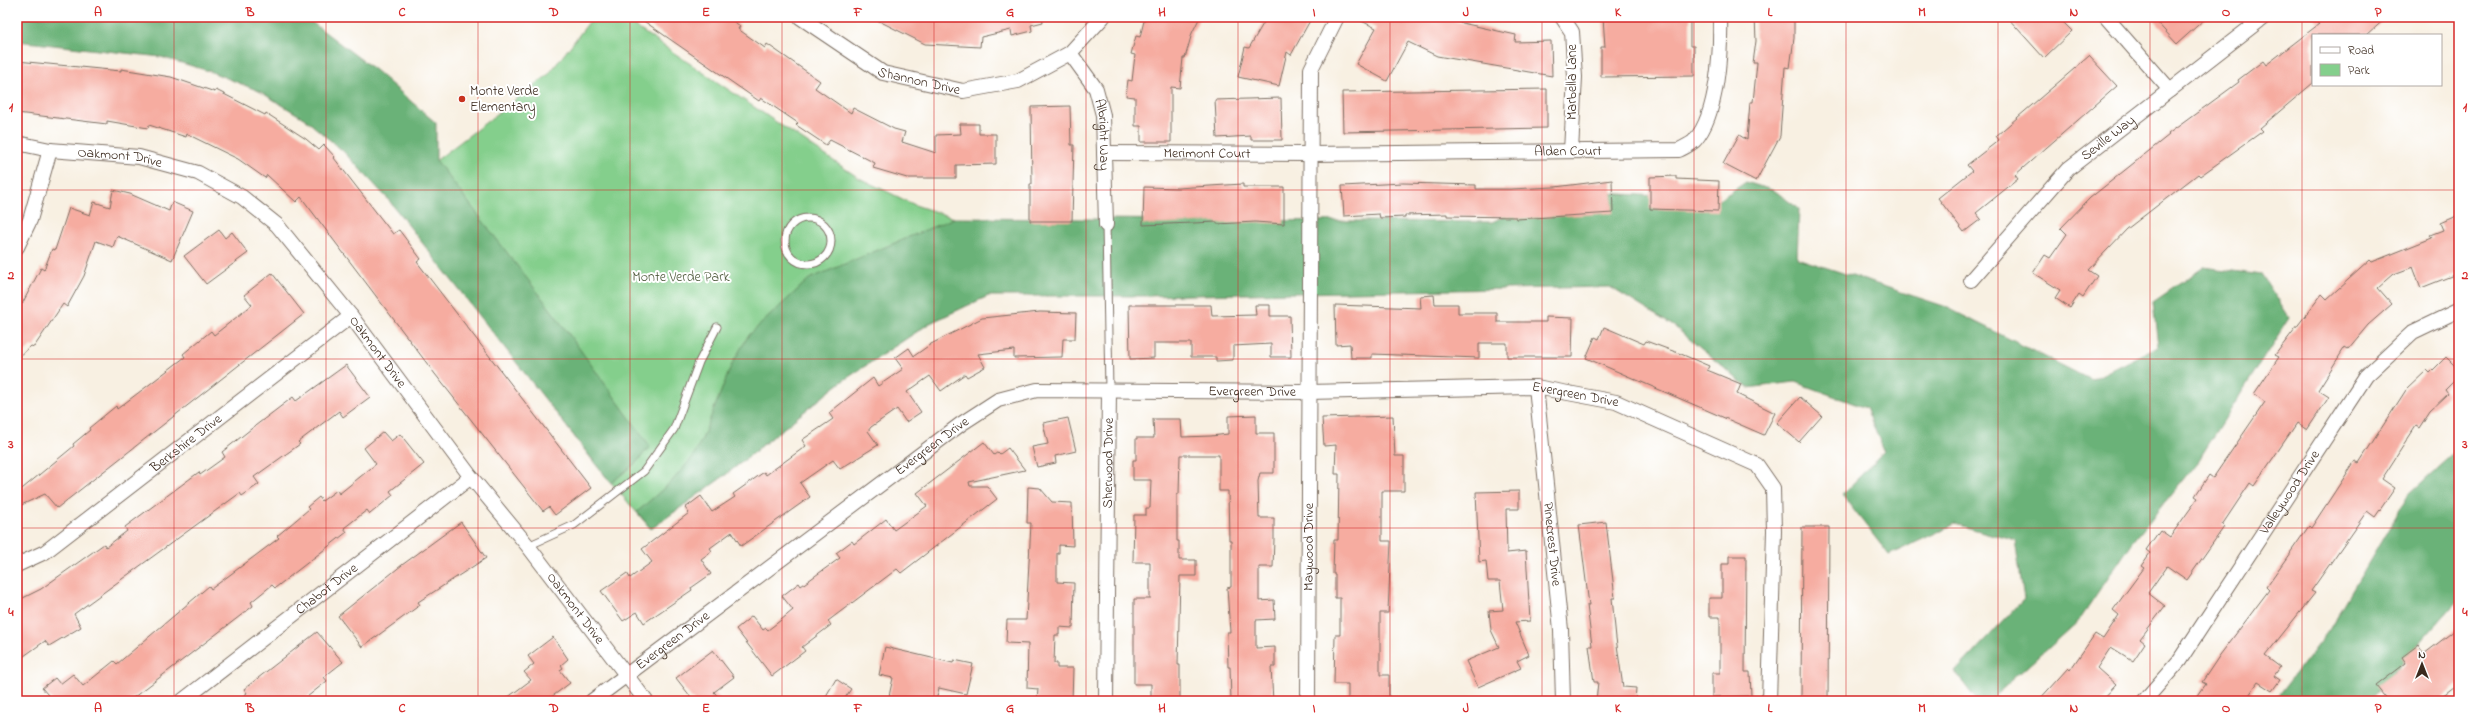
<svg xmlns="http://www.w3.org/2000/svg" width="2476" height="718" font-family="'Indie Flower',sans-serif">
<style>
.green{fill:#84cf8c;stroke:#607c55}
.forest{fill:#6bb278;stroke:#536e4b}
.building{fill:#f6aca0}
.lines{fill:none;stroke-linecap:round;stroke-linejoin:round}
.lane-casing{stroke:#7d6f63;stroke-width:9}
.street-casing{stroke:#7d6f63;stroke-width:16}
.lane{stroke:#fff;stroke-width:7}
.street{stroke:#fff;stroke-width:14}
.grid{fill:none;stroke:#d62828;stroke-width:1;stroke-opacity:0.55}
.poi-dot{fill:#c8321e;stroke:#fff;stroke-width:1.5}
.labels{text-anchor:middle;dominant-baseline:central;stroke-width:4;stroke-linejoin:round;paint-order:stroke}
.street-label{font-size:14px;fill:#3b2a1e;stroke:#fff}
.poi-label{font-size:14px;fill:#3b2a1e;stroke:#fff;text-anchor:start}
.park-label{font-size:14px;fill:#515c3f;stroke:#fff}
.neatline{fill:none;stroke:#d62828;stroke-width:1.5}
.grid-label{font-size:13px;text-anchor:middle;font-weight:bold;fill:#d62828}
</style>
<rect width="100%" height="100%" fill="#fff"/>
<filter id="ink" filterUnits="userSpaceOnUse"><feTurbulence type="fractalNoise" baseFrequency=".025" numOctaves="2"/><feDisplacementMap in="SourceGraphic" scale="8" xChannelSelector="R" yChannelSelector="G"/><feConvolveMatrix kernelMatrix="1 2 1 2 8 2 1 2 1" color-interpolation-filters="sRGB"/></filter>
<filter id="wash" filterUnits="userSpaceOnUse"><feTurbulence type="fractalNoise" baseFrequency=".012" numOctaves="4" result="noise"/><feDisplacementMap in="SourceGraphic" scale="16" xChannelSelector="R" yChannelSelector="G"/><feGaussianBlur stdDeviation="0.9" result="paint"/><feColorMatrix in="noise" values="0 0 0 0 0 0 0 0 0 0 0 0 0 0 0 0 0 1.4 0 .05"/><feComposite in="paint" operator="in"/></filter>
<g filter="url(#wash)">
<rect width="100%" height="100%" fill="#f8f0e2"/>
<path class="green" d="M 593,17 L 621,17 L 859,178 L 915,205 L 954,218 L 988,296 L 930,323 L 841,382 L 728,473 L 651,529 L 596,465 L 486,321 L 387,198 L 548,75 Z"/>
<g class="forest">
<path d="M 17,17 L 305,17 L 375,70 L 436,123 L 436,160 L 555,315 L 650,446 L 637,462 L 611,483 L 387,198 L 343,151 L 305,119 L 259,91 L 209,71 L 161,57 L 17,41 Z"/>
<path d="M 1746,182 L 1775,191 L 1799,209 L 1797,258 L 1944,306 L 2091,380 L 2158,346 L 2153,302 L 2204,267 L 2262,275 L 2289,318 L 2198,461 L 2132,543 L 2081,618 L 1989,701 L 1977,701 L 1955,672 L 2024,599 L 2015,541 L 1955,524 L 1889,555 L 1842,495 L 1884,451 L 1866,408 L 1795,382 L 1748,388 L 1675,327 L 1610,287 L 1143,296 L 988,296 L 930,323 L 841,382 L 728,473 L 651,529 L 637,512 L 672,481 L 692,458 L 702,439 L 732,364 L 748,336 L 809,279 L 954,218 L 1492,222 L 1559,191 L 1661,196 L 1702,211 Z"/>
<path d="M 2459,448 L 2459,599 L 2368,701 L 2274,701 L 2329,630 L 2409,494 Z"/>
</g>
<g id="blocks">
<g class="building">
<path d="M 638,17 L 728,17 L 740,26 L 738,29 L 765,48 L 767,44 L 820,81 L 815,88 L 851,113 L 853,108 L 894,129 L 905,132 L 902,142 L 936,153 L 936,135 L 961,134 L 960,124 L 979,124 L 979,134 L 996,134 L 996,164 L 956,165 L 956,178 L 907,178 L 873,168 L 875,163 L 830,140 L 826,145 L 796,125 L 798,123 L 761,98 L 759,101 Z"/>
<path d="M 871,17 L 1042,17 L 1043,22 L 1031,25 L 1032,31 L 1012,36 L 1011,30 L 981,37 L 980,47 L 925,44 Z"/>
<path d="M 1145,17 L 1200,17 L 1192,33 L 1185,58 L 1183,58 L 1180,88 L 1171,87 L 1171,142 L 1141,142 L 1141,126 L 1135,126 L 1135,97 L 1126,96 L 1128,80 L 1132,81 L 1135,55 L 1131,54 L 1136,36 L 1140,37 Z"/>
<path d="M 1267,17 L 1312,17 L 1291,55 L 1287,52 L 1279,86 L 1238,77 L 1245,47 L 1249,48 Z"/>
<path d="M 1353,17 L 1435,17 L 1516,35 L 1515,42 L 1551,41 L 1552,76 L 1437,56 L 1408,42 L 1387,81 L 1356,64 L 1376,28 Z"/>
<path d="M 1603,17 L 1690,17 L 1690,46 L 1694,46 L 1694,76 L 1601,77 L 1601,47 L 1605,47 Z"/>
<path d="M 1755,17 L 1794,17 L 1794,38 L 1790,68 L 1785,67 L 1780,136 L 1756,181 L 1723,164 L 1739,135 L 1747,140 L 1750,102 L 1753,102 L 1757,63 L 1753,63 L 1756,41 Z"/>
<path d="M 2007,17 L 2058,17 L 2072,31 L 2044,58 Z"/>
<path d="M 2152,17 L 2207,17 L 2177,44 Z"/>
<path d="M 2313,17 L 2387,17 L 2367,35 L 2313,35 L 2313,83 L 2260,128 L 2263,131 L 2200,176 L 2198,174 L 2127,229 L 2088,270 L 2097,276 L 2083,297 L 2079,294 L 2070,308 L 2055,298 L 2060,290 L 2033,273 L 2045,255 L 2050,258 L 2067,234 L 2061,228 L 2090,198 L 2169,135 L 2168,134 L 2239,82 L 2238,80 L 2263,61 L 2266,65 L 2319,24 Z"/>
<path d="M 2089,56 L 2117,86 L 2015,175 L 2018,179 L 1976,213 L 1981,219 L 1964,232 L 1938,198 L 1972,171 L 1967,165 L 1999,140 L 1996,136 Z"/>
<path d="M 17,61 L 121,71 L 121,69 L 171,77 L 215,92 L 216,90 L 265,115 L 266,113 L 306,139 L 319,150 L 324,145 L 335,157 L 334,158 L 393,234 L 399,230 L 421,259 L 417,262 L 591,488 L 555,515 L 549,507 L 543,511 L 435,374 L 301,197 L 296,202 L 267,175 L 265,178 L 238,159 L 187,134 L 186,137 L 149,125 L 148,128 L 107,121 L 107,124 L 17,113 Z"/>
<path d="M 1547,89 L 1547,128 L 1343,132 L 1342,92 Z"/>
<path d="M 1281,98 L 1282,140 L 1251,140 L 1251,136 L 1217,138 L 1215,100 Z"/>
<path d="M 1070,106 L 1071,145 L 1074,145 L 1072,221 L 1030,221 L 1030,184 L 1032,184 L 1031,107 Z"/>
<path d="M 1676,176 L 1676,179 L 1719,181 L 1718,211 L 1650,209 L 1650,177 Z"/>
<path d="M 1612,180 L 1613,213 L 1517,219 L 1516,217 L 1447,216 L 1447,214 L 1405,215 L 1405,217 L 1380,218 L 1379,214 L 1344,216 L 1342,186 L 1403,183 L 1476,185 L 1476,189 L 1510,189 L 1555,187 Z"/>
<path d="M 1243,184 L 1243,187 L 1284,187 L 1284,224 L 1255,222 L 1217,224 L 1217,222 L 1143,225 L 1144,187 L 1177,188 Z"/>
<path d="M 113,190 L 130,194 L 169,211 L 172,202 L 193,211 L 172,260 L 117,236 L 113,247 L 96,241 L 84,276 L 67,307 L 63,304 L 34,347 L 31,346 L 17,359 L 17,301 L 22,304 L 41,268 L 44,270 L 52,249 L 55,250 L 69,208 L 90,215 L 94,202 L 110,207 Z"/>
<path d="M 2456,216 L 2459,224 L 2459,273 L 2421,288 L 2413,267 L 2394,274 L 2378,288 L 2392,304 L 2368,325 L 2348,349 L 2345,347 L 2318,390 L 2329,397 L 2307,430 L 2297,423 L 2254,486 L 2250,483 L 2222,525 L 2224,527 L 2187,580 L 2167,566 L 2148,593 L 2165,606 L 2140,639 L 2145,643 L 2133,661 L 2111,647 L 2097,668 L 2116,685 L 2101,701 L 2038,701 L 2068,668 L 2070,670 L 2095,634 L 2103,639 L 2119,615 L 2113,610 L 2144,568 L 2141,566 L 2150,553 L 2146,550 L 2160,530 L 2170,537 L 2198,498 L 2195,496 L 2209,475 L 2213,478 L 2265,402 L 2254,394 L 2279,357 L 2275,355 L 2322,294 L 2327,299 L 2370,260 L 2372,262 L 2432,238 L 2430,235 L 2443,230 L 2440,223 Z"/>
<path d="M 219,230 L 225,238 L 232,232 L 248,253 L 206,284 L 184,256 Z"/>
<path d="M 272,273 L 304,314 L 57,508 L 45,494 L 17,507 L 17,493 L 74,446 L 73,444 L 90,430 L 89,428 L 116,406 L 117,409 L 150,384 L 185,357 L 183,354 L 211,331 L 214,335 L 252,305 L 244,295 Z"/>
<path d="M 1434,295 L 1435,304 L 1458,304 L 1458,313 L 1497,313 L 1497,322 L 1546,322 L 1546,317 L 1573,318 L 1572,357 L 1507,357 L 1507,343 L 1479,343 L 1479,358 L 1372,354 L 1372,358 L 1351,358 L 1350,344 L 1336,345 L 1335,305 L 1421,308 L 1420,296 Z"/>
<path d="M 1129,305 L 1211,305 L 1212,316 L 1256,315 L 1255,305 L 1270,305 L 1270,316 L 1290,316 L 1291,357 L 1271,357 L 1271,344 L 1233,346 L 1233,360 L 1216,361 L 1216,357 L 1191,357 L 1191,343 L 1154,343 L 1154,358 L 1130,359 Z"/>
<path d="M 1040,312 L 1076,313 L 1075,339 L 1063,339 L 1062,357 L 1014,358 L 1014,350 L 978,354 L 985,367 L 967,377 L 965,374 L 941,391 L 930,376 L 907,392 L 921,412 L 906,422 L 897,409 L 871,427 L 868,431 L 878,445 L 840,469 L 833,460 L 800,483 L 810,497 L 741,546 L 732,532 L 710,548 L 712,551 L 701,559 L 711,574 L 691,588 L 692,590 L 644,623 L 637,612 L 623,621 L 601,591 L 627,573 L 630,578 L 652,562 L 642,549 L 689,513 L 685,508 L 701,496 L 712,512 L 735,497 L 733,494 L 764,472 L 766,475 L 806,446 L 802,440 L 833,419 L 829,413 L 873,378 L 878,386 L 903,369 L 895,358 L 909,348 L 914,356 L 931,344 L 982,318 Z"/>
<path d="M 1604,327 L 1644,344 L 1646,341 L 1681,354 L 1709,366 L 1707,370 L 1741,384 L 1737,394 L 1775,413 L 1764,435 L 1586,358 L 1595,337 L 1599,339 Z"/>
<path d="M 2446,357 L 2459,370 L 2459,376 L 2445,390 L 2448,394 L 2430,411 L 2419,428 L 2416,426 L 2382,479 L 2395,488 L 2375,517 L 2367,511 L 2311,591 L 2315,593 L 2265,656 L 2280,667 L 2274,676 L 2280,680 L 2272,691 L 2258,682 L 2245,701 L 2194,701 L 2206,684 L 2202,682 L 2220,655 L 2269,590 L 2266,587 L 2309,526 L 2311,528 L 2355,461 L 2359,463 L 2406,390 L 2427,370 L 2430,373 Z"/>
<path d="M 346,365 L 370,397 L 343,417 L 339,411 L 298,442 L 300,444 L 254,477 L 259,484 L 242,496 L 240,493 L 74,614 L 81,627 L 49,646 L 45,641 L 17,661 L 17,601 L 41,589 L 104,544 L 106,547 L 127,531 L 125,527 L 199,472 L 200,475 L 225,457 L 222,452 L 251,429 L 293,397 L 296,401 Z"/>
<path d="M 1800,397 L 1822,416 L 1799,442 L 1777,423 Z"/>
<path d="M 1256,415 L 1256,433 L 1274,433 L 1274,473 L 1260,473 L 1258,481 L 1259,518 L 1274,518 L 1274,539 L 1273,567 L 1259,567 L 1259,601 L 1274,600 L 1275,619 L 1256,620 L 1256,648 L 1275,647 L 1275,667 L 1271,667 L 1273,701 L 1231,701 L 1230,667 L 1228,667 L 1227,632 L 1230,632 L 1227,588 L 1231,587 L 1231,540 L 1229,540 L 1228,491 L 1219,491 L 1219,455 L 1180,455 L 1179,494 L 1177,494 L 1177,541 L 1179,541 L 1179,560 L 1196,560 L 1196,576 L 1180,576 L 1178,665 L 1180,665 L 1180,700 L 1151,700 L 1151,684 L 1134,684 L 1134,599 L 1150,599 L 1150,562 L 1133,562 L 1134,515 L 1146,515 L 1146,508 L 1150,508 L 1151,480 L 1133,480 L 1133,460 L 1136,460 L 1136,438 L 1154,438 L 1153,419 L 1181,419 L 1182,437 L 1211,436 L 1228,434 L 1228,416 Z"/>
<path d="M 1393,416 L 1395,456 L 1404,456 L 1404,491 L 1382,491 L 1382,541 L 1391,541 L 1388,613 L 1380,613 L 1380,675 L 1389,675 L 1389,698 L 1348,699 L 1348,684 L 1334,684 L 1335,635 L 1340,635 L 1340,598 L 1335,598 L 1335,574 L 1333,574 L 1334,540 L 1338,540 L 1339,474 L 1335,474 L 1336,445 L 1324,446 L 1322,418 Z"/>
<path d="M 1068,418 L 1076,451 L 1055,456 L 1056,463 L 1037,467 L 1032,447 L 1048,444 L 1043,423 Z"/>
<path d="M 383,432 L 391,441 L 400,434 L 424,464 L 390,491 L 393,495 L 370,514 L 367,510 L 344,528 L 347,532 L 275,588 L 272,585 L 251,602 L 253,606 L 129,701 L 53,701 L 42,688 L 55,678 L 60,684 L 73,674 L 83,686 L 114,661 L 117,664 L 209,586 L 211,589 L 279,538 L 277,536 L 309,509 L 307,507 L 319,497 L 322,501 L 337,490 L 339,494 L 376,464 L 364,448 Z"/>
<path d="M 984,442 L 994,455 L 998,452 L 1000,454 L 1008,448 L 1025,470 L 969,482 L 970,486 L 987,486 L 997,499 L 901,573 L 897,569 L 828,621 L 831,625 L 802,647 L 805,651 L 772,676 L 736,629 L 752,616 L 763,630 L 766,628 L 768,630 L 781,620 L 793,610 L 782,596 L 799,583 L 801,586 L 840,558 L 836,553 L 852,541 L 854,544 L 886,519 L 894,530 L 927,506 L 917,493 Z"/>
<path d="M 1028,487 L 1040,488 L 1052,502 L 1072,503 L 1073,546 L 1059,545 L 1059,553 L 1057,553 L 1057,582 L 1074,583 L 1073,628 L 1059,627 L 1059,635 L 1055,635 L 1054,663 L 1057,663 L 1057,668 L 1073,668 L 1072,701 L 1037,701 L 1038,689 L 1027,688 L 1028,644 L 1006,643 L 1007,620 L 1026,620 L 1031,523 L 1027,523 Z"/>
<path d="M 1519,491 L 1519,509 L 1506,509 L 1507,553 L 1526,551 L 1530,621 L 1515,622 L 1529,655 L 1517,661 L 1521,668 L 1478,687 L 1466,661 L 1499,647 L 1491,630 L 1489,611 L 1503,610 L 1500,581 L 1488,581 L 1486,561 L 1479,562 L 1476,492 Z"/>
<path d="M 461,522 L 486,558 L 418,602 L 420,605 L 362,647 L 338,616 L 402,565 Z"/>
<path d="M 1606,522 L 1615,598 L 1612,598 L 1616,638 L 1623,687 L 1636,688 L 1635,701 L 1596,701 L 1598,682 L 1594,682 L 1589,646 L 1592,646 L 1587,605 L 1589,605 L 1579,525 Z"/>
<path d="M 1802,527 L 1829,527 L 1828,701 L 1801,701 Z"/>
<path d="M 1729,556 L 1746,556 L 1745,672 L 1750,672 L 1751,696 L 1712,697 L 1712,673 L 1720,673 L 1720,617 L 1709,617 L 1709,598 L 1722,598 L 1722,564 L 1729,564 Z"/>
<path d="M 2459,627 L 2459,684 L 2437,701 L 2388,701 L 2376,686 L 2406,663 L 2402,657 L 2418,645 L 2424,654 Z"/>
<path d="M 317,632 L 343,662 L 324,677 L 327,681 L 302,701 L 237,701 L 247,693 L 244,689 Z"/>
<path d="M 553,637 L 568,659 L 561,665 L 563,668 L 560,670 L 570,683 L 546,701 L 503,701 L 531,680 L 524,672 L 534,664 L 528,656 Z"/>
<path d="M 885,647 L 953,663 L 954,660 L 973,664 L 966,694 L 939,688 L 936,701 L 910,701 L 889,696 L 893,678 L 879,675 Z"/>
<path d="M 713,650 L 734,677 L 714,692 L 722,701 L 694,701 L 676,678 Z"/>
<path d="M 836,679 L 851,689 L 843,701 L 823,701 Z"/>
</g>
</g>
</g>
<g filter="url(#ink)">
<use href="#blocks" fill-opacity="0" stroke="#7d6f63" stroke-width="1"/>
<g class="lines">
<g class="lane-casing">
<g id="lane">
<circle cx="808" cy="241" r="23"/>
<path d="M 1106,225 L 1109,390"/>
<path d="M 528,546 L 574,525 L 644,471 L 674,429 L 699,362 L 717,327"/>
</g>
</g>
<g class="street-casing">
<g id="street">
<path id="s1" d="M 800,17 L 883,73 L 963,91 L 1018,81 L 1070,53 L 1103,17"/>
<path d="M 1562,17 L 1572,32 L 1575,77 L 1571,151"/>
<path d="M 2106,17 L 2170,90"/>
<path id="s2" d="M 1070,53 L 1096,89 L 1103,115 L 1106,225"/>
<path id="s3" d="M 17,143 L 50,150 L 139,157 L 198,173 L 242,197 L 277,225 L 351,316 L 471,477 L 528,546 L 646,701"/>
<path id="s4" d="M 1104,153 L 1310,154 L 1679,150 C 1684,147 1692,144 1695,140 C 1718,114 1721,50 1720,17"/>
<path d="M 17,247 L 30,220 L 50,150"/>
<path id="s5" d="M 1971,280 L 2068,169 L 2264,17"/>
<path id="s6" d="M 1536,387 L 1561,630 L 1563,701"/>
<path id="s7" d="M 17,565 L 45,552 L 351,316"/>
<path id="s8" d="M 182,701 L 471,477"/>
<path id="s9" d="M 592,701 L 961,424 L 998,400 L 1037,390 L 1308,392 L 1536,387 L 1616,402 L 1757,465 L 1773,488 L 1774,531 L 1769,701"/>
<path id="s10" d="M 1106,701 L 1109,390"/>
<path id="s11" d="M 1308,701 L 1311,69 L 1337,17"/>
<path id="s12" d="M 2144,701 L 2179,661 L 2366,376 L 2413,332 L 2459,310"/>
</g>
</g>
<use href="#lane" class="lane"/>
<use href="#street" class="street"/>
</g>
</g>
<path class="grid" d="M 174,17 L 174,701M 326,17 L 326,701M 478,17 L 478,701M 630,17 L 630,701M 782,17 L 782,701M 934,17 L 934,701M 1086,17 L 1086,701M 1238,17 L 1238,701M 1390,17 L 1390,701M 1542,17 L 1542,701M 1694,17 L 1694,701M 1846,17 L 1846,701M 1998,17 L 1998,701M 2150,17 L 2150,701M 2302,17 L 2302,701M 17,190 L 2459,190M 17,359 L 2459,359M 17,528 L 2459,528"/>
<circle class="poi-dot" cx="462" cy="99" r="4"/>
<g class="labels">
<g class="street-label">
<text stroke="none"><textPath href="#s1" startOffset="137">Shannon Drive</textPath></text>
<text transform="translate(1572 82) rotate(-90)">Marbella Lane</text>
<text stroke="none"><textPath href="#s2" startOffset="91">Albright Way</textPath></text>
<text stroke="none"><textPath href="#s5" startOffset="198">Seville Way</textPath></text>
<text stroke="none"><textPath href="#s4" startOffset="464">Alden Court</textPath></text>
<text stroke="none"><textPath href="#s4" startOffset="103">Merimont Court</textPath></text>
<text stroke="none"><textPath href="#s3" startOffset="104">Oakmont Drive</textPath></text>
<text stroke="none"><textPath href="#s3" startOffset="441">Oakmont Drive</textPath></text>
<text stroke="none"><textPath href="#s9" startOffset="761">Evergreen Drive</textPath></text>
<text stroke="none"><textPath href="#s9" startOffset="1085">Evergreen Drive</textPath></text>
<text stroke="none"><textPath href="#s7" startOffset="209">Berkshire Drive</textPath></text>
<text stroke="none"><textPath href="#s9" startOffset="425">Evergreen Drive</textPath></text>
<text stroke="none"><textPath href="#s10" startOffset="238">Sherwood Drive</textPath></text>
<text stroke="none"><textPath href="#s12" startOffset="255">Valleywood Drive</textPath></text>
<text stroke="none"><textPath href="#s6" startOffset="158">Pinecrest Drive</textPath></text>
<text stroke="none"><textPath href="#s11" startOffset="154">Maywood Drive</textPath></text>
<text stroke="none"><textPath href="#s8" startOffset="183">Chabot Drive</textPath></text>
<text stroke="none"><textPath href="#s3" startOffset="765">Oakmont Drive</textPath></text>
<text stroke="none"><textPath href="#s9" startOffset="101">Evergreen Drive</textPath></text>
</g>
<g class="poi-label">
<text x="470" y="91">Monte Verde<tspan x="470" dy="16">Elementary</tspan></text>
</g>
<g class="park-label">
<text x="681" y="277">Monte Verde Park</text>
</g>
</g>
<rect width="2476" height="718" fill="none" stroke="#fff" stroke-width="44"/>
<rect x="2312" y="34" width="130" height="52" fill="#ffffff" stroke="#b1aaa5"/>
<rect x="2320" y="47" width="20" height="6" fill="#ffffff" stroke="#b1aaa5"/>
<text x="2348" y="54" font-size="12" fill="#3b2a1e">Road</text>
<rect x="2320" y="64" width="20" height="12" fill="#84cf8c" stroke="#b1aaa5"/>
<text x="2348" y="74" font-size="12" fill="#3b2a1e">Park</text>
<g transform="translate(2422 664)" stroke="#ffffff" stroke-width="3" paint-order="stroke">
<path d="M0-3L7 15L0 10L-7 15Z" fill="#3b2a1e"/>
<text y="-6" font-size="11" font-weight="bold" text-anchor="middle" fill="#3b2a1e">N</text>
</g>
<rect x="22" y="22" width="2432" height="674" class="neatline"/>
<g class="grid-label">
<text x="98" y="16">A</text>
<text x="250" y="16">B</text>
<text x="402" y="16">C</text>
<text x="554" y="16">D</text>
<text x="706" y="16">E</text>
<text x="858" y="16">F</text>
<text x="1010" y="16">G</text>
<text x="1162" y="16">H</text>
<text x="1314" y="16">I</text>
<text x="1466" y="16">J</text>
<text x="1618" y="16">K</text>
<text x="1770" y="16">L</text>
<text x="1922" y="16">M</text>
<text x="2074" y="16">N</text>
<text x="2226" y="16">O</text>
<text x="2378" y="16">P</text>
<text x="11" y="111">1</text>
<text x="2465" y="111">1</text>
<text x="11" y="279">2</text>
<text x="2465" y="279">2</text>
<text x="11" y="448">3</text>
<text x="2465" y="448">3</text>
<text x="11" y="616">4</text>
<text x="2465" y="616">4</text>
<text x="98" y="712">A</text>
<text x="250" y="712">B</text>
<text x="402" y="712">C</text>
<text x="554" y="712">D</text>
<text x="706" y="712">E</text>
<text x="858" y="712">F</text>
<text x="1010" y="712">G</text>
<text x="1162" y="712">H</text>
<text x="1314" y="712">I</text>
<text x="1466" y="712">J</text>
<text x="1618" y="712">K</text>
<text x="1770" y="712">L</text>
<text x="1922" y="712">M</text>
<text x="2074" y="712">N</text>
<text x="2226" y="712">O</text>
<text x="2378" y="712">P</text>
</g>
</svg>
